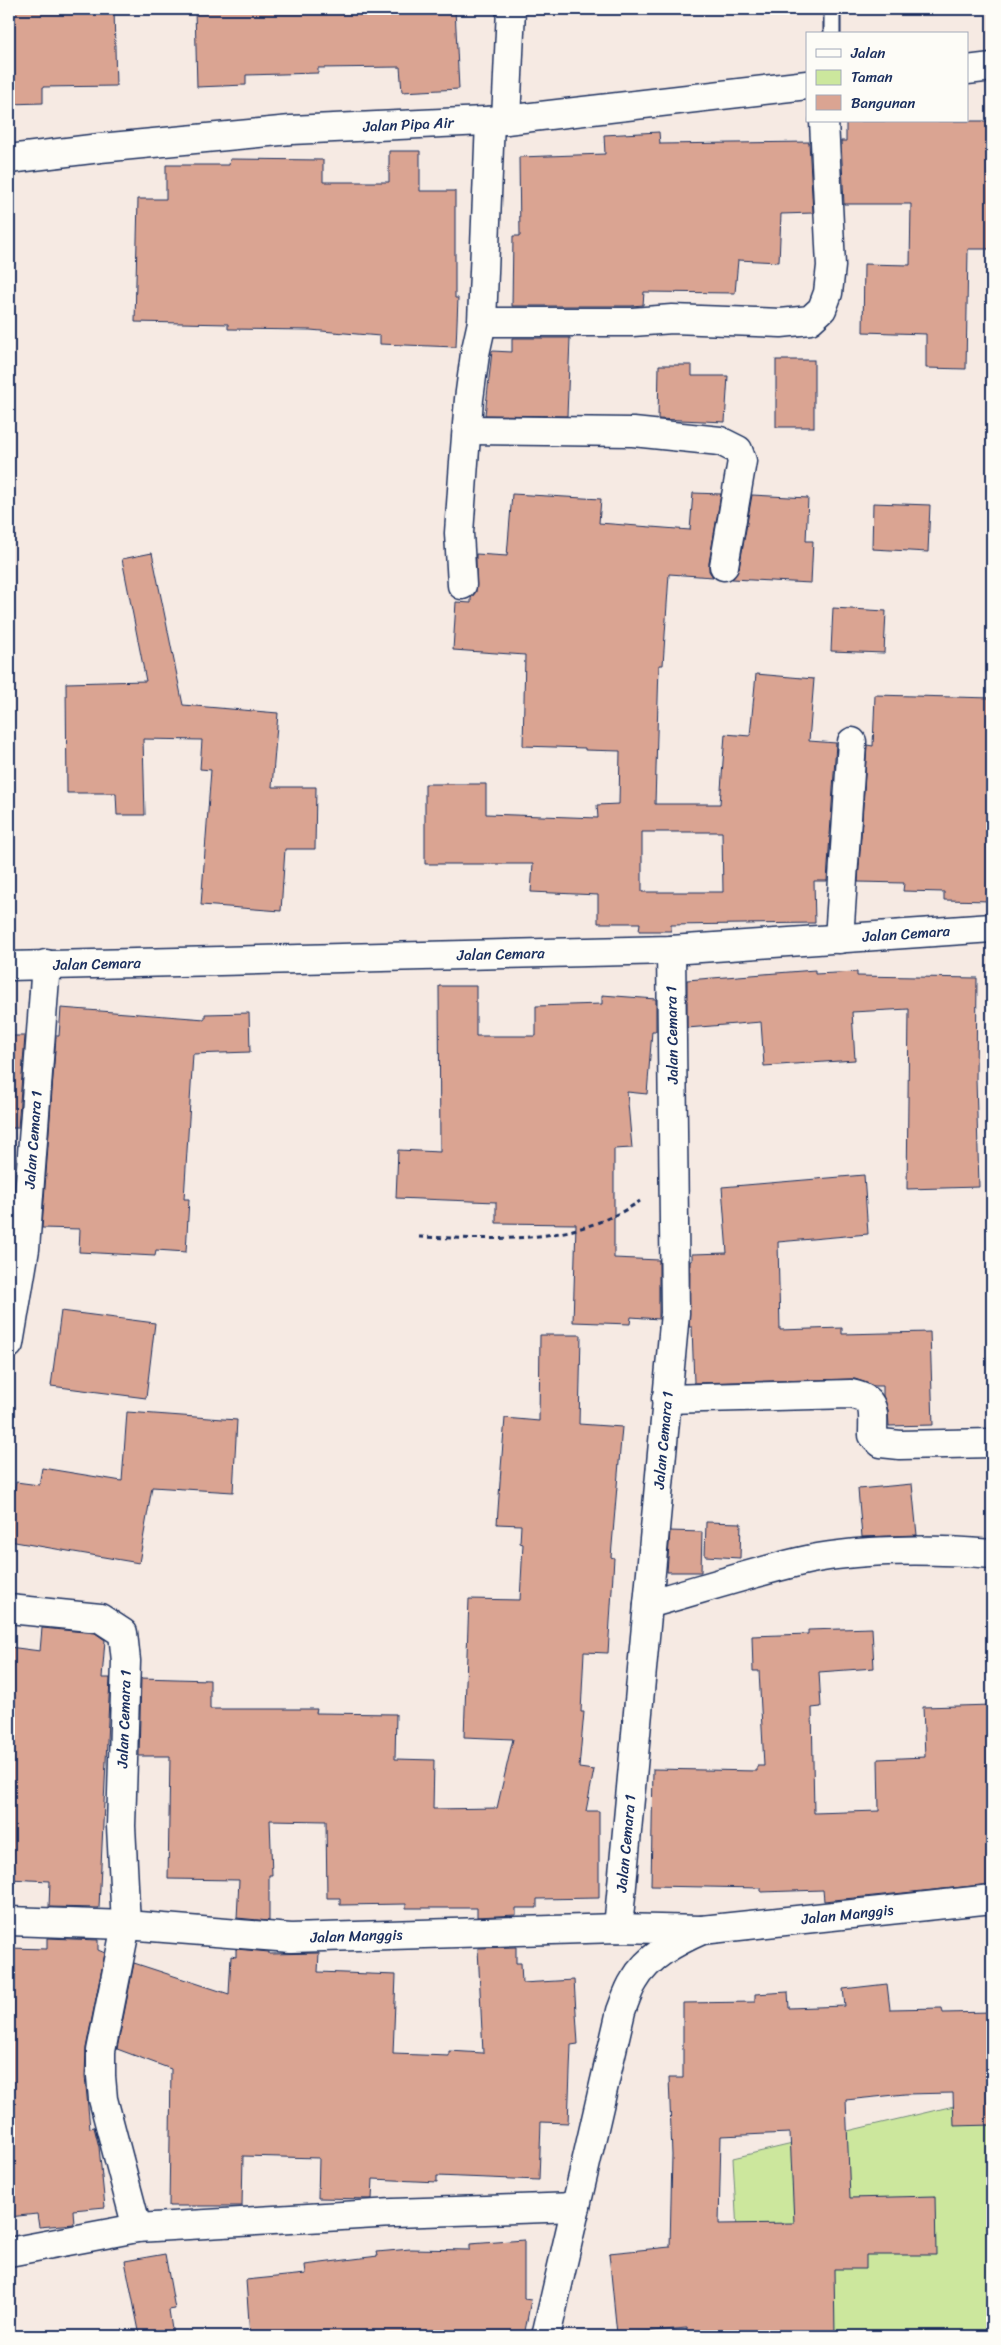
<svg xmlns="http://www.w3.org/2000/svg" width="1001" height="2345" font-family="Sriracha,sans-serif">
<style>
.green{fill:#cce79d;stroke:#748b7e}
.building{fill:#daa492;stroke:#1b2f5e;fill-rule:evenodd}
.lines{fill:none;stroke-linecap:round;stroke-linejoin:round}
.lane-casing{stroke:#1b2f5e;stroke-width:19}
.street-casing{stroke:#1b2f5e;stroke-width:31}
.secondary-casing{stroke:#1b2f5e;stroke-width:31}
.path{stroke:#1b2f5e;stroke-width:3;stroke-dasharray:5 4;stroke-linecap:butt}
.lane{stroke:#fdfcf7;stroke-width:15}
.street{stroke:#fdfcf7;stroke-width:28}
.secondary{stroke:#fdfcf7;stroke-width:28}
.labels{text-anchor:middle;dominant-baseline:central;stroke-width:4.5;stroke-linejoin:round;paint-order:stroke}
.street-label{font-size:15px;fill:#1b2f5e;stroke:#fdfcf7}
</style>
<rect width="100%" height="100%" fill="#f6eae3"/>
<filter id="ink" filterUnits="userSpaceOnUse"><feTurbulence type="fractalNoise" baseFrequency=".02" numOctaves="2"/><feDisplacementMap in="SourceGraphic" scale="10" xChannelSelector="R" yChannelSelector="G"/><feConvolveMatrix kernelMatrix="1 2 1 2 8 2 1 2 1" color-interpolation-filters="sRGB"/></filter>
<g filter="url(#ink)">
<path class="green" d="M 992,2097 L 992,2336 L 802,2336 L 809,2294 L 738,2250 L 733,2158 Z"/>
<g class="building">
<path d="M 9,9 L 114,9 L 116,86 L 43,87 L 43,103 L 9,104 Z"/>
<path d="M 195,9 L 455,9 L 459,89 L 402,92 L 400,67 L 318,68 L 318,73 L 246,75 L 246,85 L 197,87 Z"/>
<path d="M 846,121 L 992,121 L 992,249 L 968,249 L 966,369 L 926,368 L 926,334 L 863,332 L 864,264 L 910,265 L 911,204 L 844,204 L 841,141 L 846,141 Z"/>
<path d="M 659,132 L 660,144 L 809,142 L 813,213 L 781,214 L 779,262 L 738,260 L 735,293 L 644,292 L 643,305 L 631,306 L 512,306 L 513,236 L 520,236 L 519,157 L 605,154 L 604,135 Z"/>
<path d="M 389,151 L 420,151 L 420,191 L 455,191 L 455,298 L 458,298 L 456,347 L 380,344 L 380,336 L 310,330 L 228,329 L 228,324 L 135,322 L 138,199 L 166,199 L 166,165 L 229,165 L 230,159 L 323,160 L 323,182 L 389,182 Z"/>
<path d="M 512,338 L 570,338 L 567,416 L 485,415 L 492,351 L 512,352 Z"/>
<rect x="776" y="360" width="38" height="67"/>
<path d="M 659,365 L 692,365 L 692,376 L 728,376 L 725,422 L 658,419 Z"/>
<path d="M 693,493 L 721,494 L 709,563 L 709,571 L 713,577 L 669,574 L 663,665 L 659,665 L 655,804 L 720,804 L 725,734 L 750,736 L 756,674 L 814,679 L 809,741 L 836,743 L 827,881 L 814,881 L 815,923 L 671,925 L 671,931 L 639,931 L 640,923 L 598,923 L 598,895 L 531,892 L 533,864 L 425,864 L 425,784 L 486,784 L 486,814 L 598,818 L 597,805 L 619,804 L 620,751 L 585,750 L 585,748 L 523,746 L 525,655 L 453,650 L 456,602 L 471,603 L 471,598 L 476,592 L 476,554 L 507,556 L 512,494 L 601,499 L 599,523 L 690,530 ZM 642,832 L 722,832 L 723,892 L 642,892 Z"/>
<path d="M 752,495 L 808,498 L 806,541 L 813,541 L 811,583 L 732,579 L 739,569 Z"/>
<path d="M 873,503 L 930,505 L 928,552 L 872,549 Z"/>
<path d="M 152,553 L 183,705 L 278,713 L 272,787 L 316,787 L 315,849 L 285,849 L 281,911 L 201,905 L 211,770 L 200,769 L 202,740 L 143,739 L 145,815 L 117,815 L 116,793 L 67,793 L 66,683 L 146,681 L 122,559 Z"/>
<path d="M 833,608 L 886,611 L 884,653 L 831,651 Z"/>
<path d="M 875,695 L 992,698 L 988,849 L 992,849 L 992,901 L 944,900 L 944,892 L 903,891 L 904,883 L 858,882 L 867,745 L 873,746 Z"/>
<path d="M 815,970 L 815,974 L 857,972 L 857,976 L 977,978 L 976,1079 L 979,1187 L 907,1189 L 909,1009 L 852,1012 L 855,1060 L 764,1066 L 761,1022 L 687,1028 L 687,980 Z"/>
<path d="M 439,986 L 476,986 L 476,1036 L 536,1036 L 536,1006 L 602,1004 L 602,995 L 656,999 L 656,1031 L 652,1031 L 647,1094 L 627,1092 L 632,1148 L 614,1149 L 614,1258 L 659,1260 L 659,1319 L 631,1317 L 630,1324 L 573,1322 L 576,1224 L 496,1223 L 496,1202 L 396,1198 L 398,1150 L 440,1152 Z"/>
<path d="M 61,1008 L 205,1019 L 205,1014 L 249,1013 L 250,1052 L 193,1054 L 184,1199 L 189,1199 L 186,1252 L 156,1250 L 155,1256 L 79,1252 L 80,1229 L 42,1228 L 56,1036 L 59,1036 Z"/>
<path d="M 9,1036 L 25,1036 L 18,1128 L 9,1128 Z"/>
<path d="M 864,1175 L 868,1234 L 778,1242 L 780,1330 L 842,1328 L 842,1334 L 930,1332 L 933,1425 L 889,1426 L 888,1410 L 883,1396 L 883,1386 L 874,1386 L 855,1379 L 694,1383 L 692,1327 L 689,1327 L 690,1261 L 692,1261 L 692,1254 L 727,1253 L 722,1187 Z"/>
<path d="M 61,1311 L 155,1323 L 146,1398 L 51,1386 Z"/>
<path d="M 540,1335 L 581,1335 L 579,1424 L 622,1427 L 611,1557 L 614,1558 L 608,1653 L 584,1652 L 581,1712 L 584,1712 L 579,1768 L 594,1770 L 586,1811 L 599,1811 L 599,1898 L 537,1899 L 537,1908 L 516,1908 L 516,1915 L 477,1917 L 477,1908 L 406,1908 L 406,1904 L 340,1905 L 340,1898 L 327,1898 L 326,1821 L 270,1820 L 272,1875 L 269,1875 L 269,1921 L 237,1918 L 239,1880 L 168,1879 L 170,1756 L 139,1756 L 141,1678 L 210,1680 L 210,1709 L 317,1709 L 316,1713 L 396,1714 L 395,1759 L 434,1760 L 433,1809 L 497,1808 L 513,1739 L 464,1737 L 469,1599 L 520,1600 L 523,1544 L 520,1543 L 521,1525 L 497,1524 L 501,1468 L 505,1418 L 539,1421 Z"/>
<path d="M 127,1412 L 237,1420 L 233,1492 L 152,1487 L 139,1563 L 9,1541 L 9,1526 L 16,1482 L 39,1485 L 42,1468 L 122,1481 Z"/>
<path d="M 912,1484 L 917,1535 L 862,1537 L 858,1489 Z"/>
<path d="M 706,1522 L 741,1523 L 740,1558 L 705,1556 Z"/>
<path d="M 670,1531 L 702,1532 L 701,1572 L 667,1572 Z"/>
<path d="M 42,1628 L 95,1633 L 105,1640 L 102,1678 L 110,1678 L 99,1908 L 49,1907 L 50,1881 L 9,1879 L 9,1647 L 40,1651 Z"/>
<path d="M 872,1628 L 874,1668 L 819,1672 L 821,1707 L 812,1708 L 814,1813 L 879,1811 L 878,1759 L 925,1757 L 923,1707 L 992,1705 L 992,1884 L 824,1901 L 823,1890 L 761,1892 L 761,1888 L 651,1886 L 653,1769 L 757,1771 L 757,1766 L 764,1766 L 759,1671 L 753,1671 L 752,1636 L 808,1634 L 808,1630 Z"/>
<path d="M 47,1938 L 98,1940 L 98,1950 L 105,1953 L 86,2048 L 85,2076 L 90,2128 L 94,2127 L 99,2147 L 105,2207 L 73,2210 L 74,2224 L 39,2227 L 37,2214 L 9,2217 L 9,1948 L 47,1949 Z"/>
<path d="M 516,1947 L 516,1963 L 521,1963 L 522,1983 L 574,1980 L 578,2044 L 571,2045 L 568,2123 L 541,2122 L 539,2180 L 437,2176 L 437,2182 L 373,2179 L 372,2199 L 318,2198 L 319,2158 L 243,2156 L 242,2206 L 169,2206 L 171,2069 L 117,2049 L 134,1963 L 229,1994 L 231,1956 L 236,1957 L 236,1949 L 269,1952 L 269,1954 L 319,1953 L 318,1972 L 396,1975 L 393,2054 L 449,2056 L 449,2051 L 483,2053 L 478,1948 Z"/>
<path d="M 887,1984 L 890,2009 L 942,2008 L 943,2013 L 992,2012 L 992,2125 L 954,2126 L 953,2093 L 905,2094 L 846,2100 L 850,2198 L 935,2196 L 936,2255 L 866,2255 L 866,2269 L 834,2269 L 835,2336 L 687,2336 L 687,2328 L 617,2334 L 609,2253 L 670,2247 L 672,2155 L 669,2078 L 683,2078 L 683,2003 L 755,2002 L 755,1994 L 788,1992 L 789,2008 L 845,2006 L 843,1989 ZM 790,2133 L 794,2223 L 719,2224 L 721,2136 Z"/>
<path d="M 524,2240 L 524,2299 L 531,2300 L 524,2336 L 250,2336 L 246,2280 L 306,2274 L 305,2265 L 378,2256 L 377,2252 L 410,2249 L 470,2250 L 470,2244 Z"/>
<path d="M 165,2254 L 175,2309 L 169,2310 L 173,2336 L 140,2336 L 125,2261 Z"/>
</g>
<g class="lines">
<g class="lane-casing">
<path id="lane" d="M 832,9 L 832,34"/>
</g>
<g class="street-casing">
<g id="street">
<path d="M 967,70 L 992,67"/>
<path d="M 506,120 L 511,9"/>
<path d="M 490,121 L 482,322 L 632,322 L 672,319 L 781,323 L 810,320 L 822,309 L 828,293 L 831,266 L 824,121"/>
<path id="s1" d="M 9,159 L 100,148 L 291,130 L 506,120 L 807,85"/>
<path d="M 468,430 L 633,432 L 720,441 L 738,450 L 742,461 L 724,566"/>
<path d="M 462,585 L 459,533 L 464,462 L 469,399 L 475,354 L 482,322"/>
<path d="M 839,939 L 852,742"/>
<path id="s2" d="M 9,966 L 671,950 L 992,928"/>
<path id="s3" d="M 9,1344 L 25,1249 L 46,964"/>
<path d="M 666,1399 L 851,1394 C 877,1399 873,1411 873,1435 L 881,1443 L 900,1445 L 992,1443"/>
<path d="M 648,1604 C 698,1590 748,1574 798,1562 C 856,1548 933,1549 992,1554"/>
<path d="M 9,1609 L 100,1618 L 123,1633 L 126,1661 L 121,1826 L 126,1925 L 101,2051 L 101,2076 L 103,2099 L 137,2228"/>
<path id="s4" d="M 9,1921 L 126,1925 L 291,1938 L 618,1928 L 702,1930"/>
<path id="s5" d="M 618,1928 L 675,1313 L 671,950"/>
<path d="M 9,2252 L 137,2228 L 393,2213 L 576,2207"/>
</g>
</g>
<g class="secondary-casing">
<g id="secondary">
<path id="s6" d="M 546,2336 L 621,2011 C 625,2001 628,1990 634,1981 C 648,1956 677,1941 702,1930 L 992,1899"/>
</g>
</g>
<path class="path" d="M 419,1237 C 496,1239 573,1246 640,1201"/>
<use href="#lane" class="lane"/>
<use href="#street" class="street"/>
<use href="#secondary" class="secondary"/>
</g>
</g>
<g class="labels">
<g class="street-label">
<text stroke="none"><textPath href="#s1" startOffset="401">Jalan Pipa Air</textPath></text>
<text stroke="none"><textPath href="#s2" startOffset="898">Jalan Cemara</textPath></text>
<text stroke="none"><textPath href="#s2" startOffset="492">Jalan Cemara</textPath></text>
<text stroke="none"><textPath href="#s2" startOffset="88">Jalan Cemara</textPath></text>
<text transform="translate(672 1035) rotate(-91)">Jalan Cemara 1</text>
<text stroke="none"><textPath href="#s3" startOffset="206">Jalan Cemara 1</textPath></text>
<text stroke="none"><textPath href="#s5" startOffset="490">Jalan Cemara 1</textPath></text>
<text transform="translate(124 1719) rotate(-88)">Jalan Cemara 1</text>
<text stroke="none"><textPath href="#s5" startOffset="85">Jalan Cemara 1</textPath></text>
<text stroke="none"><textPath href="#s6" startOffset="599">Jalan Manggis</textPath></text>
<text stroke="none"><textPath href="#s4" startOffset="348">Jalan Manggis</textPath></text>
</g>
</g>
<rect width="1001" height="2345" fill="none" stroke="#fdfcf7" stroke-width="30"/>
<rect x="15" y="15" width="971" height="2315" fill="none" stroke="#1b2f5e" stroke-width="2" filter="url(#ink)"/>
<rect x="806" y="32" width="162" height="90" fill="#fdfcf7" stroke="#a3aaba"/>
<rect x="816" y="49" width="25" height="8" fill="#fdfcf7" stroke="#a3aaba"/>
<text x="851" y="58" font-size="15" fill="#1b2f5e">Jalan</text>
<rect x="816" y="70" width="25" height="15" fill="#cce79d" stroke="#a3aaba"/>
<text x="851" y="82" font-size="15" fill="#1b2f5e">Taman</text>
<rect x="816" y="95" width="25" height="15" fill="#daa492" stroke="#a3aaba"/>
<text x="851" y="108" font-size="15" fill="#1b2f5e">Bangunan</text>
</svg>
